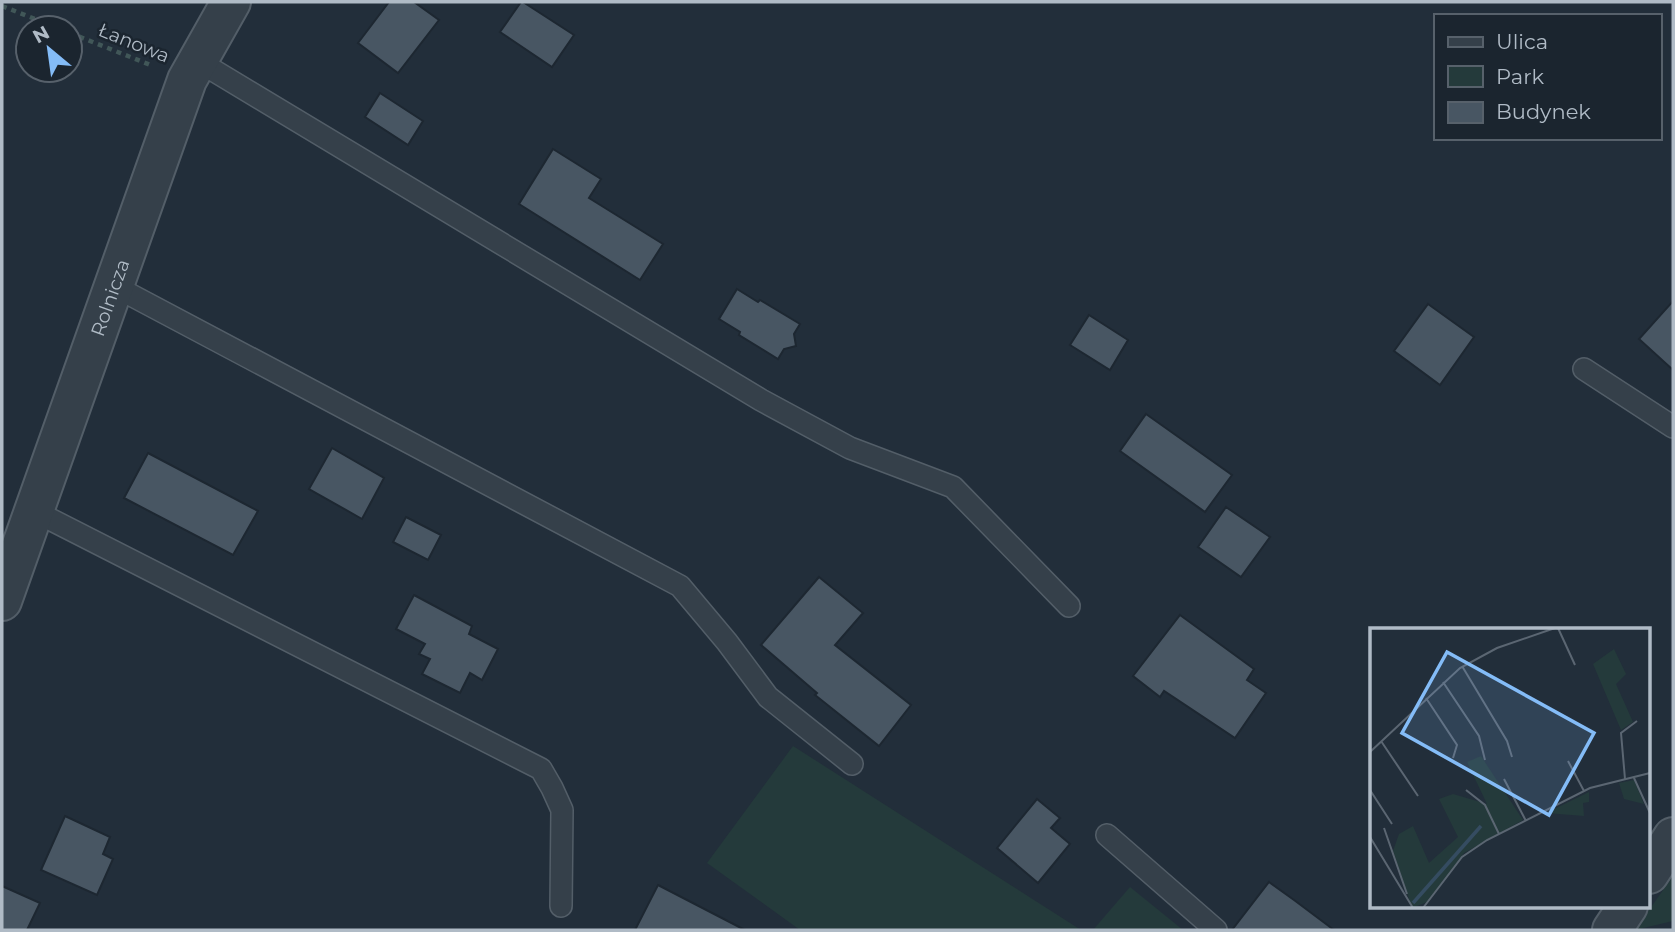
<svg xmlns="http://www.w3.org/2000/svg" width="1675" height="932" font-family="Montserrat,sans-serif">
<style>
.green{fill:#243a3b}
.building{fill:#485663;stroke:#1d2731;stroke-width:2}
.lines{fill:none;stroke-linecap:round;stroke-linejoin:round}
.service-casing{stroke:#535e68;stroke-width:24}
.minor-casing{stroke:#535e68;stroke-width:42}
.path{stroke:#415758;stroke-width:4.5;stroke-dasharray:5 5;stroke-linecap:butt}
.service{stroke:#35404a;stroke-width:21}
.minor{stroke:#35404a;stroke-width:38}
.labels{text-anchor:middle;dominant-baseline:central;stroke-width:5;stroke-linejoin:round;paint-order:stroke}
.street-label{font-size:19px;fill:#b0bbc6;stroke:#1b252f}
.inset-river{fill:none;stroke:#354c61;stroke-width:3.5}
.inset-road{fill:none;stroke:#5b6672;stroke-width:2}
.view{fill:#84bcf7;fill-opacity:0.15;stroke:#84bcf7;stroke-width:3.5}
.inset-edge{fill:none;stroke:#b0bbc6;stroke-width:3.5}
</style>
<rect width="100%" height="100%" fill="#222e3a"/>
<g class="green">
<path d="M 793,746 L 1081,930 L 800,930 L 707,863 Z"/>
<path d="M 1673,876 L 1673,921 L 1635,930 Z"/>
<path d="M 1130,887 L 1183,930 L 1093,930 Z"/>
</g>
<g class="building">
<path d="M 389,2 L 414,2 L 439,20 L 398,73 L 358,43 Z"/>
<path d="M 521,2 L 523,2 L 574,35 L 552,67 L 500,32 Z"/>
<path d="M 380,93 L 423,121 L 408,145 L 365,117 Z"/>
<path d="M 553,149 L 601,179 L 589,198 L 663,244 L 640,280 L 519,204 Z"/>
<path d="M 737,289 L 758,302 L 760,300 L 800,324 L 794,334 L 796,346 L 784,349 L 778,359 L 739,335 L 740,332 L 719,319 Z"/>
<path d="M 1673,301 L 1673,370 L 1639,339 Z"/>
<path d="M 1428,304 L 1474,337 L 1440,385 L 1394,351 Z"/>
<path d="M 1089,315 L 1128,340 L 1110,370 L 1070,345 Z"/>
<path d="M 1146,414 L 1232,475 L 1205,512 L 1120,451 Z"/>
<path d="M 332,448 L 384,478 L 362,519 L 309,489 Z"/>
<path d="M 148,453 L 258,511 L 233,555 L 124,498 Z"/>
<path d="M 1226,507 L 1270,537 L 1241,577 L 1198,547 Z"/>
<path d="M 406,517 L 441,535 L 428,560 L 393,542 Z"/>
<path d="M 819,577 L 863,613 L 835,645 L 911,705 L 879,746 L 815,695 L 817,693 L 761,645 Z"/>
<path d="M 414,595 L 472,626 L 469,634 L 498,649 L 482,680 L 470,673 L 460,693 L 422,674 L 430,659 L 419,654 L 425,644 L 396,629 Z"/>
<path d="M 1180,615 L 1254,669 L 1247,680 L 1266,693 L 1235,738 L 1164,691 L 1160,697 L 1133,676 Z"/>
<path d="M 1037,799 L 1060,818 L 1051,828 L 1070,844 L 1038,883 L 997,848 Z"/>
<path d="M 65,816 L 110,837 L 103,854 L 113,859 L 97,895 L 41,870 Z"/>
<path d="M 1269,882 L 1294,900 L 1334,930 L 1232,930 Z"/>
<path d="M 658,885 L 745,930 L 635,930 Z"/>
<path d="M 2,886 L 40,903 L 27,930 L 2,930 Z"/>
</g>
<g class="lines">
<g class="service-casing">
<g id="service">
<path d="M 198,61 L 761,400 L 850,448 L 953,487 L 1069,606"/>
<path d="M 114,286 L 680,586 L 727,642 L 768,697 L 852,764"/>
<path d="M 1584,369 L 1673,427"/>
<path d="M 34,511 L 541,769 L 552,788 L 562,810 L 561,906"/>
<path d="M 1107,835 L 1216,930"/>
</g>
</g>
<g class="minor-casing">
<g id="minor">
<path id="s1" d="M 2,601 L 187,80 L 231,2"/>
<path d="M 1649,874 L 1673,837"/>
<path d="M 1612,930 L 1628,906"/>
</g>
</g>
<g class="path">
<path d="M 2,6 L 58,28"/>
<path d="M 70,33 L 153,66"/>
</g>
<use href="#service" class="service"/>
<use href="#minor" class="minor"/>
</g>
<g class="labels">
<g class="street-label">
<text transform="translate(134 43) rotate(22)">Łanowa</text>
<text stroke="none"><textPath href="#s1" startOffset="322">Rolnicza</textPath></text>
</g>
</g>
<g transform="translate(1370 628)">
<rect width="280" height="280" fill="#222e3a"/>
<path d="M 244,21 L 256,46 L 246,56 L 263,94 L 251,102 L 223,36 ZM 111,128 L 153,192 L 94,225 L 57,274 L 42,280 L 23,223 L 29,206 L 43,198 L 59,235 L 88,209 L 69,171 L 83,166 L 117,176 L 97,134 ZM 264,152 L 274,176 L 254,171 L 249,155 ZM 219,164 L 219,174 L 213,175 L 214,188 L 176,185 Z" fill="#243a3b"/>
<path class="inset-river" d="M 43,275 L 111,198"/>
<path class="inset-road" d="M 188,0 L 205,37M 92,38 L 137,113 L 142,129M 73,54 L 109,108 L 115,132M 56,70 L 87,117 L 83,130M 11,113 L 48,168M 0,124 L 90,40 L 127,20 L 185,0M 198,133 L 214,163M 264,150 L 280,185M 134,151 L 156,193M 255,151 L 251,105 L 267,93M 0,162 L 22,196M 96,162 L 115,177 L 129,206M 14,200 L 37,266M 0,209 L 43,280M 53,280 L 92,229 L 117,212 L 220,160 L 280,145"/>
<path class="view" d="M 77,24 L 224,105 L 179,187 L 32,105 Z"/>
<rect width="280" height="280" class="inset-edge"/>
</g>
<rect width="1675" height="932" fill="none" stroke="#b0bbc6" stroke-width="7"/>
<rect x="1434" y="14" width="228" height="126" fill="#1b252f" stroke="#57616b" stroke-width="2"/>
<rect x="1448" y="37" width="35" height="10" fill="#35404a" stroke="#57616b" stroke-width="2"/>
<text x="1496" y="49" font-size="21" fill="#b0bbc6">Ulica</text>
<rect x="1448" y="66" width="35" height="21" fill="#243a3b" stroke="#57616b" stroke-width="2"/>
<text x="1496" y="84" font-size="21" fill="#b0bbc6">Park</text>
<rect x="1448" y="102" width="35" height="21" fill="#485663" stroke="#57616b" stroke-width="2"/>
<text x="1496" y="119" font-size="21" fill="#b0bbc6">Budynek</text>
<g transform="translate(49 49) rotate(331)"><circle r="33" fill="#1b252f" stroke="#57616b" stroke-width="2"/>
<path d="M0-5L12 26L0 18L-12 26Z" fill="#84bcf7"/>
<text y="-10" font-size="19" font-weight="bold" text-anchor="middle" fill="#b0bbc6">N</text>
</g>
</svg>
